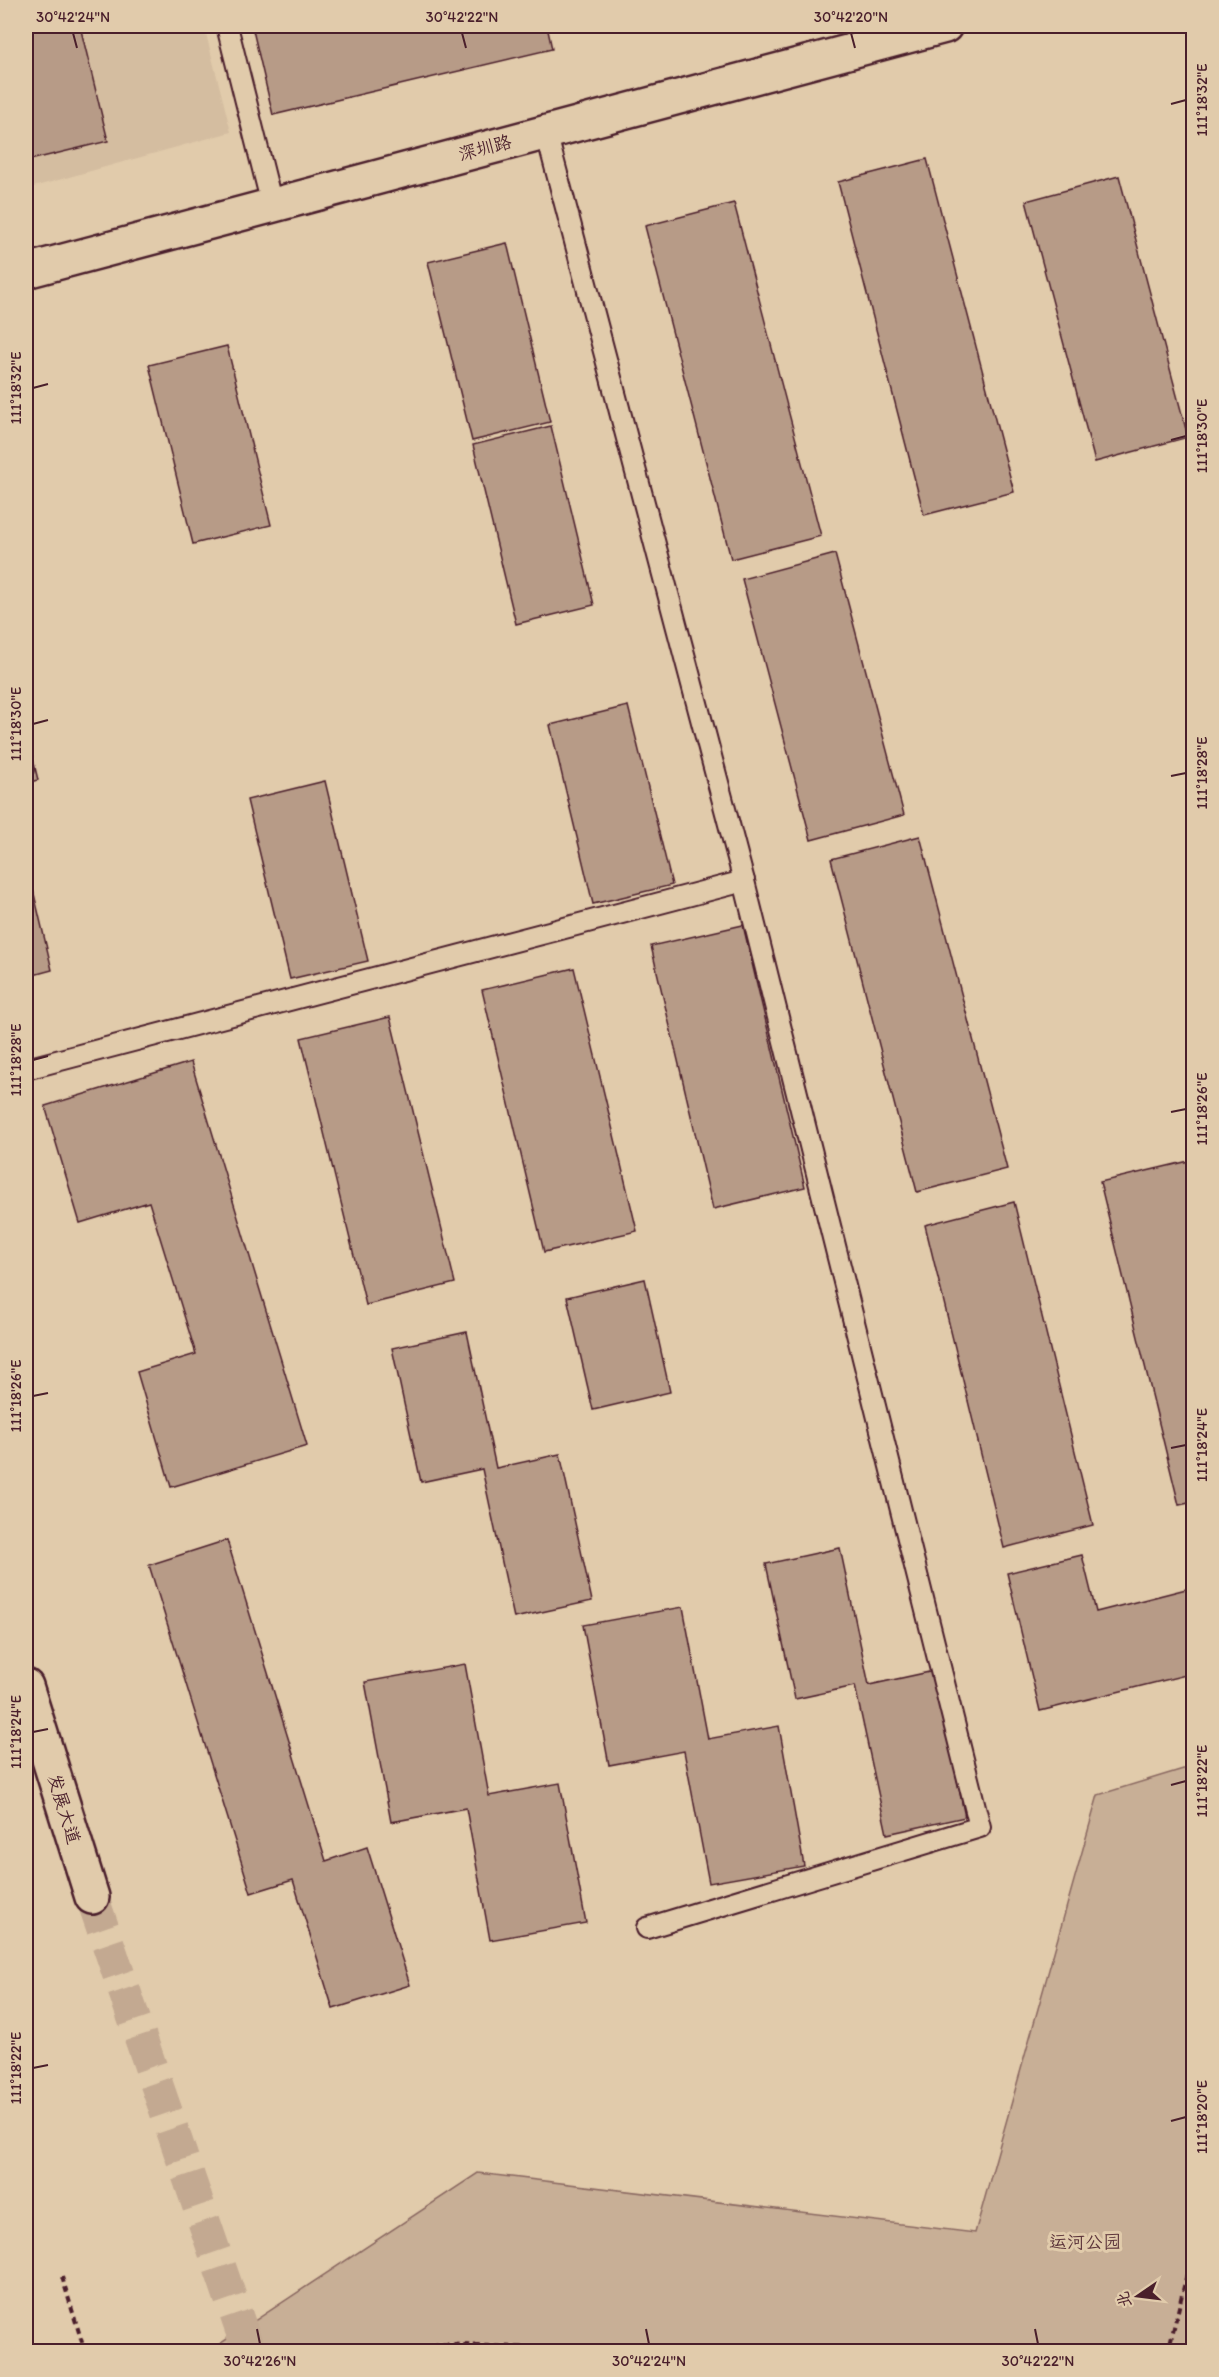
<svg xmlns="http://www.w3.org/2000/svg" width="1219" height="2377" font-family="Itim,'LXGW WenKai TC',sans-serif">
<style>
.built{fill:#d4bda0}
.green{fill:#c8af96;stroke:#896760;stroke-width:1.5}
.building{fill:#b79b87;stroke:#4a1f2b;stroke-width:1.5}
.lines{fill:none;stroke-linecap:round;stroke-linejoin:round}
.primary-tunnel{stroke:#c3a991;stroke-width:33;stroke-dasharray:33 16;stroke-linecap:butt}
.lane-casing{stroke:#4a1f2b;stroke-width:24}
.secondary-casing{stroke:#4a1f2b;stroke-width:38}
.primary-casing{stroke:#4a1f2b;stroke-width:38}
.path{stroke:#4a1f2b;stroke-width:4;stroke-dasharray:6 4.5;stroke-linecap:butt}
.lane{stroke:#e1cbab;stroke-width:20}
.secondary{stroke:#e1cbab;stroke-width:33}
.primary{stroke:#e1cbab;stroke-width:33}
.ticks{fill:none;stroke:#4a1f2b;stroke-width:2}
.labels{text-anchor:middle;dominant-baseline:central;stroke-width:6;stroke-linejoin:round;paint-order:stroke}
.street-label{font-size:18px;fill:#4a1f2b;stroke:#e1cbab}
.park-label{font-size:18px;fill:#5d353b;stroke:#e1cbab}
.neatline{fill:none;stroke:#4a1f2b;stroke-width:2}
.ticks-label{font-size:15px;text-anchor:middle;fill:#4a1f2b}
</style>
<rect width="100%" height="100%" fill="#e1cbab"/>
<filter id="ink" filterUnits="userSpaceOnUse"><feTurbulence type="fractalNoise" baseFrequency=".0167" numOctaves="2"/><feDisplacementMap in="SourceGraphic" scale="12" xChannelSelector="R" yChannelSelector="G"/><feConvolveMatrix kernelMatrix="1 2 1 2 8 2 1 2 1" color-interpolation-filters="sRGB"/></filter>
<g filter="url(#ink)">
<path class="built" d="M 26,26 L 204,26 L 231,132 L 26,189 Z"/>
<path class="green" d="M 1193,1766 L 1193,2351 L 209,2351 L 478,2173 L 975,2233 L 1098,1795 Z"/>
<g class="building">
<path d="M 26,26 L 80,26 L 108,141 L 26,161 Z"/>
<path d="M 252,26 L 547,26 L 552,49 L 273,115 Z"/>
<path d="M 927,159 L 1014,492 L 924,515 L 838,182 Z"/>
<path d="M 1119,176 L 1188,437 L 1095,462 L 1026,201 Z"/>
<path d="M 734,203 L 821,536 L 731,559 L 645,226 Z"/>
<path d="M 507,243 L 550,422 L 472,441 L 428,262 Z"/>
<path d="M 227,346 L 271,525 L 193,544 L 149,365 Z"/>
<path d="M 551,426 L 594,605 L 516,624 L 473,445 Z"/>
<path d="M 835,554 L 904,815 L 811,840 L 742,579 Z"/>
<path d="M 628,706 L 672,885 L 593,904 L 550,725 Z"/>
<path d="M 26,730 L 38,780 L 26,783 Z"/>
<path d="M 325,781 L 368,961 L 290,979 L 247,800 Z"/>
<path d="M 920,836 L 1007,1169 L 917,1192 L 831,859 Z"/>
<path d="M 26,860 L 52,970 L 26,977 Z"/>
<path d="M 743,925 L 805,1187 L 713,1209 L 651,946 Z"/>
<path d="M 574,968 L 637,1231 L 544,1252 L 482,990 Z"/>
<path d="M 390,1017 L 455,1283 L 366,1305 L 301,1038 Z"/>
<path d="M 191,1062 L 307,1446 L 171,1487 L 137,1372 L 196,1354 L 149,1202 L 80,1223 L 45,1106 Z"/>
<path d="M 1189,1161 L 1194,1180 L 1194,1502 L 1179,1505 L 1100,1182 Z"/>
<path d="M 1014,1202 L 1093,1525 L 1004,1548 L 925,1225 Z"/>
<path d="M 645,1279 L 670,1392 L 593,1410 L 567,1297 Z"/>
<path d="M 467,1332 L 496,1468 L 560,1454 L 592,1601 L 514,1618 L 482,1469 L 421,1482 L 392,1348 Z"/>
<path d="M 227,1540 L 326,1861 L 367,1847 L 410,1985 L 333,2009 L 293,1880 L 251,1893 L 149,1565 Z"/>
<path d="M 840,1548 L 869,1685 L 934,1671 L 965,1817 L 887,1834 L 855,1686 L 795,1699 L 766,1564 Z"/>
<path d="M 1082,1555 L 1096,1612 L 1194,1587 L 1194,1673 L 1040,1711 L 1007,1573 Z"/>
<path d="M 683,1607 L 708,1739 L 779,1726 L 804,1866 L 709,1883 L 684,1751 L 609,1765 L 583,1625 Z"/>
<path d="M 465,1664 L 489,1796 L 560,1783 L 586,1923 L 490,1940 L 466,1808 L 391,1822 L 365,1682 Z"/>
</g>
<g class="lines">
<path class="primary-tunnel" d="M 92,1897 L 249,2352"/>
<g class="lane-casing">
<g id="lane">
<path d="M 227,26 L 272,205"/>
<path d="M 546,132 L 744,881 L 980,1827 L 647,1928"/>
<path d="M 26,1069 L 744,881"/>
</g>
</g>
<g class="secondary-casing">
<path id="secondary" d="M 26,271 L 945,26"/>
</g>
<g class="primary-casing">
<path id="primary" d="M 26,1686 L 92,1897"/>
</g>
<g class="path">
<path d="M 62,2277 L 85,2352"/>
<path d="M 412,2352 L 438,2344 L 541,2348 L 550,2352"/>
<path d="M 1168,2352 L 1194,2245"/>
</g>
<use href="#lane" class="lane"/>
<use href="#secondary" class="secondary"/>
<use href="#primary" class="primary"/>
</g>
</g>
<path class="ticks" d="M 73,33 L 77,48M 462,33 L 466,48M 851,33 L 855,48M 1171,104 L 1186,100M 33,388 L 48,384M 1171,440 L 1186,436M 33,724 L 48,720M 1171,776 L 1186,773M 33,1060 L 48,1056M 1171,1112 L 1186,1109M 33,1396 L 48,1393M 1171,1448 L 1186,1445M 33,1732 L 48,1729M 1171,1785 L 1186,1781M 33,2068 L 48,2065M 1171,2121 L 1186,2117M 257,2329 L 260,2344M 646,2329 L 649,2344M 1035,2329 L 1038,2344"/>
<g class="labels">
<g class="street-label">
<text transform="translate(485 148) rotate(-15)">深圳路</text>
<text transform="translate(64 1809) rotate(73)">发展大道</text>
</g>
<g class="park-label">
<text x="1085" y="2242">运河公园</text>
</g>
</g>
<rect width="1219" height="2377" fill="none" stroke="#e1cbab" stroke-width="66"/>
<g transform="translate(1138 2296) rotate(256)" stroke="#e1cbab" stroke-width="4.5" paint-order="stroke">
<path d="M0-4.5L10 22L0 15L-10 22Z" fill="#4a1f2b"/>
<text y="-9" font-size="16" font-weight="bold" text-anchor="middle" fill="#4a1f2b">北</text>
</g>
<rect x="33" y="33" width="1153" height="2311" class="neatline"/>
<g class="ticks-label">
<text x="73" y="22">30°42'24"N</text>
<text x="462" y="22">30°42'22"N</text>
<text x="851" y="22">30°42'20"N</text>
<text transform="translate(1202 100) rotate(-90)" y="5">111°18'32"E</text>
<text transform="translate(16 388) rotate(-90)" y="5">111°18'32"E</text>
<text transform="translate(1202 436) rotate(-90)" y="5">111°18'30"E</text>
<text transform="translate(16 724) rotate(-90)" y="5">111°18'30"E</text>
<text transform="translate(1202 773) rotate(-90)" y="5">111°18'28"E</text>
<text transform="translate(16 1060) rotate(-90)" y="5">111°18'28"E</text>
<text transform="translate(1202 1109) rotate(-90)" y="5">111°18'26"E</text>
<text transform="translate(16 1396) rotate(-90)" y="5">111°18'26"E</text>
<text transform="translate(1202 1445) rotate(-90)" y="5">111°18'24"E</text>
<text transform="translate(16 1732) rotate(-90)" y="5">111°18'24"E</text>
<text transform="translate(1202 1781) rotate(-90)" y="5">111°18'22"E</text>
<text transform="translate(16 2068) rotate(-90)" y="5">111°18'22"E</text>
<text transform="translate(1202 2117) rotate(-90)" y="5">111°18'20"E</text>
<text x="260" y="2366">30°42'26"N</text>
<text x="649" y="2366">30°42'24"N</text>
<text x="1038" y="2366">30°42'22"N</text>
</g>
</svg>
